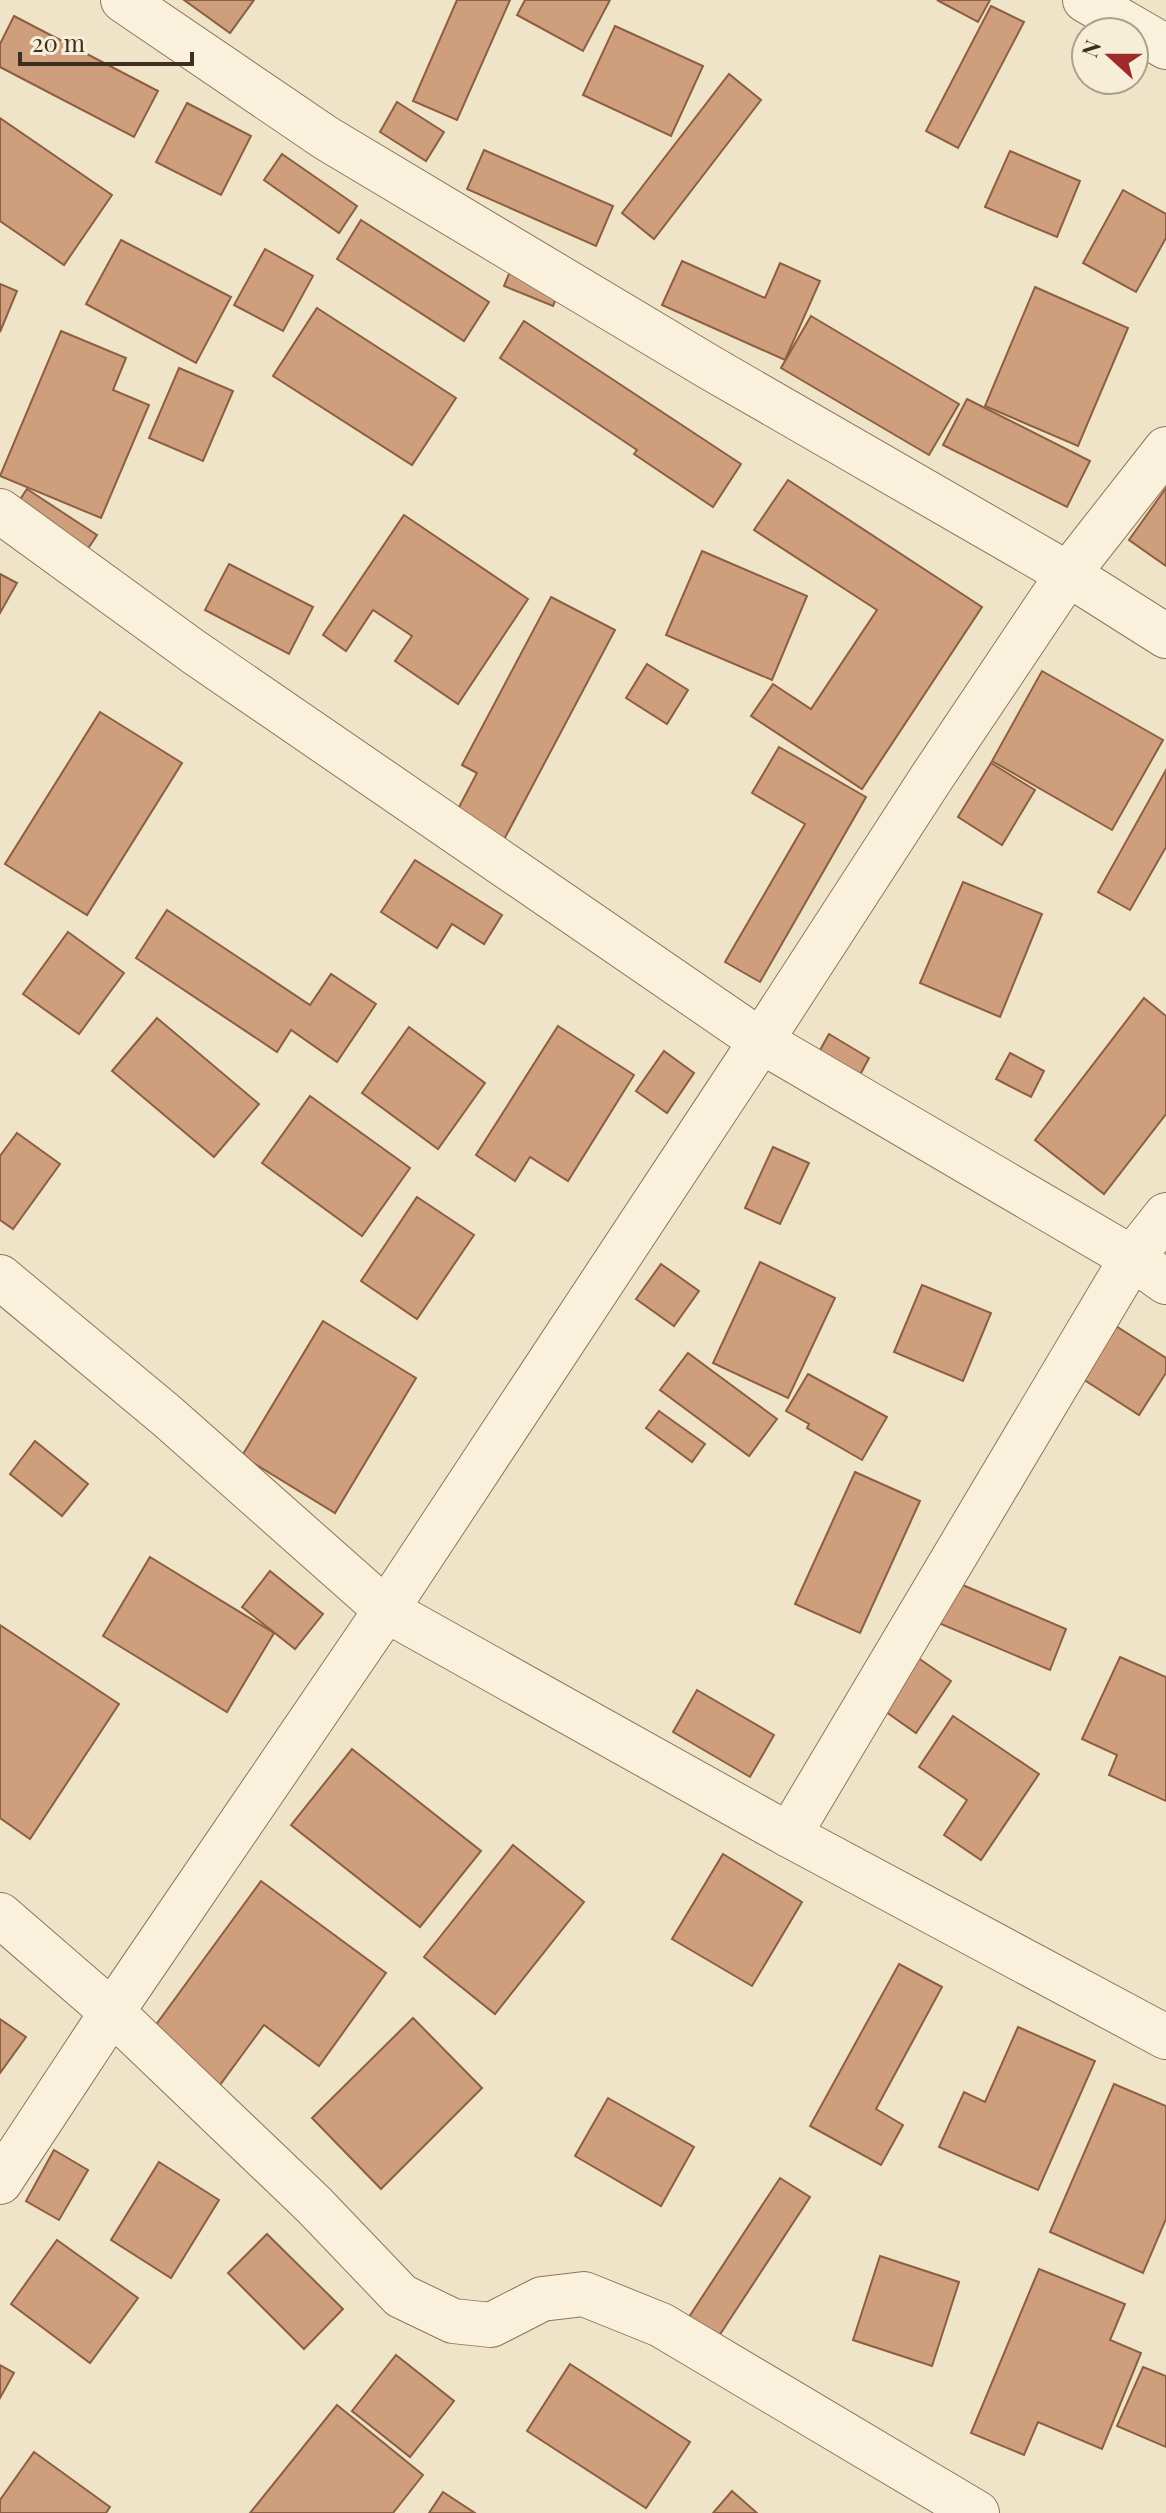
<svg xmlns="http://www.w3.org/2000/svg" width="1166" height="2513" font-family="'Playfair Display',serif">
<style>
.building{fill:#cf9f7d;stroke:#8d5f41;stroke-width:2}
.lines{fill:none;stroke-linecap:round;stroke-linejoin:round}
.street-casing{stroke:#8d765c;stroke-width:46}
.street{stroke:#faf1dc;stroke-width:44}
</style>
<rect width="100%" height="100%" fill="#f0e4c8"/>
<g class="building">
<path d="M 184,0 L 254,0 L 230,33 Z"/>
<path d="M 457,0 L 510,0 L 457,120 L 413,101 Z"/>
<path d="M 525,0 L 610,0 L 583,51 L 517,15 Z"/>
<path d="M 937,0 L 990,0 L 978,22 Z"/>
<path d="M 991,6 L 1024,22 L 958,148 L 926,131 Z"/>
<path d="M 14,16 L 158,91 L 134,137 L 0,67 L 0,44 Z"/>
<path d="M 615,26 L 703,66 L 671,136 L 583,95 Z"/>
<path d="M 729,74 L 761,100 L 654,239 L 622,213 Z"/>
<path d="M 397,102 L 444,132 L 426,161 L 380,132 Z"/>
<path d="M 187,103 L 251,136 L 221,195 L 156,162 Z"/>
<path d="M 0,118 L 112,195 L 64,265 L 0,221 Z"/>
<path d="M 484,150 L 613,206 L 596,246 L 467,189 Z"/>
<path d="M 1010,151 L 1080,181 L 1057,237 L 985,207 Z"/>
<path d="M 282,154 L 357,206 L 339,233 L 264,180 Z"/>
<path d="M 1123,190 L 1166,214 L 1166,238 L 1136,292 L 1083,263 Z"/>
<path d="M 361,220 L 489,302 L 464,341 L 337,259 Z"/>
<path d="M 121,240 L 231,297 L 196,363 L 86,304 Z"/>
<path d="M 265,249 L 313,276 L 283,331 L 234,305 Z"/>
<path d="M 682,261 L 765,298 L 780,263 L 820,281 L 785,360 L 662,305 Z"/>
<path d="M 513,264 L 562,284 L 553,306 L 504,286 Z"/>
<path d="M 0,284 L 17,291 L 0,332 Z"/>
<path d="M 1035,287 L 1128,328 L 1078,446 L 985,406 Z"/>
<path d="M 317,308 L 456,398 L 412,465 L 273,376 Z"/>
<path d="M 811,316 L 959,404 L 929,455 L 781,368 Z"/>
<path d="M 524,321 L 741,464 L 713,507 L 634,454 L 637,450 L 500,358 Z"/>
<path d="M 61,331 L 126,358 L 113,390 L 149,405 L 101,518 L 0,476 Z"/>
<path d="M 179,368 L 233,391 L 203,461 L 149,438 Z"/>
<path d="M 967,399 L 1090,461 L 1067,507 L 943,445 Z"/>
<path d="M 788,480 L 982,607 L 862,789 L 751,716 L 773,684 L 811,709 L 877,610 L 754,530 Z"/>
<path d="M 1166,488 L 1166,566 L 1129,540 Z"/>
<path d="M 27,489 L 97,535 L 81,559 L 11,513 Z"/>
<path d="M 404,515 L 528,599 L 458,704 L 395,661 L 412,636 L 373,610 L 346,651 L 323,635 Z"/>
<path d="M 702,551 L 807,596 L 772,680 L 666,635 Z"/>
<path d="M 229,564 L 313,607 L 289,654 L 205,610 Z"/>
<path d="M 0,574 L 17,583 L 0,613 Z"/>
<path d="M 551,597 L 615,630 L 499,849 L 450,824 L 477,773 L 462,765 Z"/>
<path d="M 647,664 L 688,690 L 667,724 L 626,698 Z"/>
<path d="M 1042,671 L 1163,740 L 1112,830 L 992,761 Z"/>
<path d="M 100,712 L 182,763 L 87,915 L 5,864 Z"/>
<path d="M 779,747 L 866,797 L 760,982 L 725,962 L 805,824 L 752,793 Z"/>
<path d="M 991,763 L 1035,790 L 1002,845 L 958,817 Z"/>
<path d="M 1166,770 L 1166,847 L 1130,910 L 1098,892 Z"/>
<path d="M 415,860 L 502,915 L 484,944 L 452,924 L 437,948 L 381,912 Z"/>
<path d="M 963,882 L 1042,914 L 1000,1017 L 920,983 Z"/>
<path d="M 167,910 L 310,1005 L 331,974 L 376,1004 L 337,1062 L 291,1030 L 277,1052 L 136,958 Z"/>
<path d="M 68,932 L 124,973 L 79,1034 L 23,994 Z"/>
<path d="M 1144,998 L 1166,1016 L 1166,1114 L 1104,1194 L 1035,1140 Z"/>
<path d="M 157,1018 L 259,1104 L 214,1157 L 112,1071 Z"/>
<path d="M 558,1026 L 634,1075 L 568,1181 L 530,1157 L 515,1181 L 476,1155 Z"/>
<path d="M 409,1027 L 485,1083 L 438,1149 L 362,1093 Z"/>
<path d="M 829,1034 L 869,1058 L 854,1086 L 814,1061 Z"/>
<path d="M 664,1051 L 694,1073 L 667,1113 L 636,1091 Z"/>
<path d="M 1010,1053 L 1044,1071 L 1031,1097 L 996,1079 Z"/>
<path d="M 310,1096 L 410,1168 L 362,1236 L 262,1163 Z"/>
<path d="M 17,1133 L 60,1164 L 13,1229 L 0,1220 L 0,1156 Z"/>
<path d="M 773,1147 L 809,1163 L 780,1224 L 745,1208 Z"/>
<path d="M 417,1197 L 474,1235 L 417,1319 L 361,1281 Z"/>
<path d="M 760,1262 L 835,1298 L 788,1398 L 713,1363 Z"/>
<path d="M 661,1264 L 699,1291 L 674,1326 L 636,1299 Z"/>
<path d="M 922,1285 L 991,1313 L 963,1381 L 894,1352 Z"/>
<path d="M 323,1321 L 416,1378 L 335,1513 L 242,1456 Z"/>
<path d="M 1108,1321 L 1166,1358 L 1166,1373 L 1139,1415 L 1075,1374 Z"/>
<path d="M 688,1353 L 777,1419 L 749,1456 L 660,1390 Z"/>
<path d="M 808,1374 L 887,1417 L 862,1460 L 807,1428 L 809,1424 L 786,1411 Z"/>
<path d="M 659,1411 L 705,1444 L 692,1462 L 646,1428 Z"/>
<path d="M 35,1441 L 88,1484 L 62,1516 L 10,1474 Z"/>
<path d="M 855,1472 L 920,1501 L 860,1633 L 795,1604 Z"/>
<path d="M 150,1557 L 274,1633 L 227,1712 L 103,1636 Z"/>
<path d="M 270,1571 L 323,1614 L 295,1649 L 242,1607 Z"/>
<path d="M 951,1580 L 1066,1629 L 1050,1670 L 934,1621 Z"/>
<path d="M 0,1625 L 119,1704 L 30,1839 L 0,1818 Z"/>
<path d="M 914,1655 L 951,1681 L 916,1733 L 879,1707 Z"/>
<path d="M 1120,1657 L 1166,1677 L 1166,1801 L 1109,1775 L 1117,1755 L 1082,1739 Z"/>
<path d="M 697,1690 L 774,1735 L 750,1777 L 673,1732 Z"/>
<path d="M 953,1716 L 1039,1774 L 981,1860 L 944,1835 L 967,1800 L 919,1767 Z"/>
<path d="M 352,1749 L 481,1851 L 420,1927 L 291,1825 Z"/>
<path d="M 513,1845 L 584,1902 L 495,2014 L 424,1957 Z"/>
<path d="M 723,1854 L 802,1902 L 752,1986 L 672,1939 Z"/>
<path d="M 261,1881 L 386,1973 L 319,2066 L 264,2025 L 217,2089 L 147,2037 Z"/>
<path d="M 899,1964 L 942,1987 L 876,2109 L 903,2125 L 881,2165 L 810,2126 Z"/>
<path d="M 413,2018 L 482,2088 L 381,2189 L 312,2118 Z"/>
<path d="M 0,2019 L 26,2037 L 0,2073 Z"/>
<path d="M 1018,2027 L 1095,2061 L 1038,2190 L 939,2147 L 964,2092 L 985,2102 Z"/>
<path d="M 1114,2084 L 1166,2106 L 1166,2219 L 1143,2273 L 1050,2232 Z"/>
<path d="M 608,2098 L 694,2147 L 661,2206 L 575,2156 Z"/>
<path d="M 54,2150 L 88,2170 L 59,2220 L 26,2201 Z"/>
<path d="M 159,2162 L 219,2200 L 171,2278 L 111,2240 Z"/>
<path d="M 780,2178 L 810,2197 L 719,2336 L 689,2317 Z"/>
<path d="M 267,2234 L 343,2309 L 304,2349 L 228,2273 Z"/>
<path d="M 57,2240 L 138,2298 L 90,2363 L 11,2304 Z"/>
<path d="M 880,2256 L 959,2282 L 932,2366 L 853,2340 Z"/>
<path d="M 1039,2269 L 1125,2304 L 1110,2340 L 1141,2353 L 1102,2449 L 1038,2422 L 1024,2455 L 971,2433 Z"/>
<path d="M 396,2355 L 454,2401 L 410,2457 L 352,2411 Z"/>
<path d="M 570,2364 L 690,2442 L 646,2508 L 527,2431 Z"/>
<path d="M 0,2365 L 14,2373 L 0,2398 Z"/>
<path d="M 1143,2367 L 1166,2376 L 1166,2447 L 1117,2426 Z"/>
<path d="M 337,2405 L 423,2475 L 393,2513 L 250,2513 Z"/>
<path d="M 34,2452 L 110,2507 L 106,2513 L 0,2513 L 0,2500 Z"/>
<path d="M 732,2491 L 757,2513 L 713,2513 Z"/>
<path d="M 443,2492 L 475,2513 L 429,2513 Z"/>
</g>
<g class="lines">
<g class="street-casing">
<g id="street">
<path d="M 123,0 L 326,138 L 709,367 L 1068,574 L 1166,636"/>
<path d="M 1085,0 L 1166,47"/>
<path d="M 0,511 L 194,652 L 761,1041 L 1132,1258 L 1166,1282"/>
<path d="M 0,1277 L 167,1416 L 386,1610 L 789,1835 L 1166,2037"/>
<path d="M 789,1835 L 1132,1258 L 1166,1215"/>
<path d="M 0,1915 L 112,2012 L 314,2205 L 401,2296 L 453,2321 L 491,2325 L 542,2299 L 584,2294 L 661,2325 L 977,2513"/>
<path d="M 0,2182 L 112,2012 L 386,1610 L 761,1041 L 932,777 L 1068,574 L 1166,449"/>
</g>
</g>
<use href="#street" class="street"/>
</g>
<g transform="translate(1110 56) rotate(291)"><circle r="38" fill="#f7eed8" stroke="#ada18e" stroke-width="2"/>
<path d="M0-6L14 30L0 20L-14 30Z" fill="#9e2a2b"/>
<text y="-12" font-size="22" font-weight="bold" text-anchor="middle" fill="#3d2e20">N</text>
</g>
<path d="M20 52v12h172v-12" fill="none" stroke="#3d2e20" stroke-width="4"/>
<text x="32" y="52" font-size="24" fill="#3d2e20" stroke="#f7eed8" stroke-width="6" paint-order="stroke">20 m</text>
</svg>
